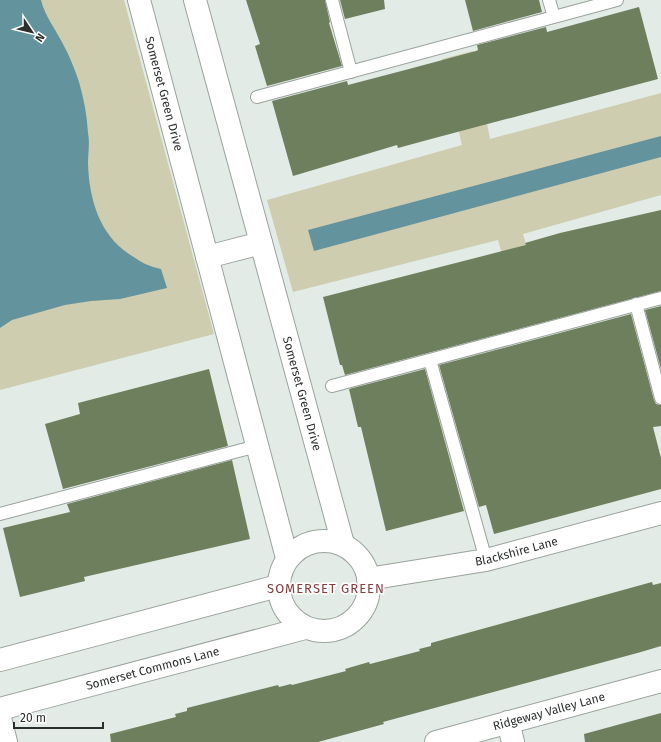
<svg xmlns="http://www.w3.org/2000/svg" width="661" height="742" font-family="'Fira Sans',sans-serif">
	<style>
		.green { fill: #cfcdaf }
		.water { fill: #63949d }
		.building { fill: #6e7f5d }
		.lines { fill: none; stroke-linecap: round; stroke-linejoin: round }
		.service-casing { stroke: #9ba39d; stroke-width: 14 }
		.minor-casing { stroke: #9ba39d; stroke-width: 24 }
		.service { stroke: #fff; stroke-width: 12 }
		.minor { stroke: #fff; stroke-width: 22 }
		.labels { text-anchor: middle; stroke-width: 3.5; stroke-linejoin: round; paint-order: stroke }
		.street-label { font-size: 12px; fill: #2b2f2d; stroke: #fff }
		.neighbourhood-label { font-size: 13px; letter-spacing: 1px; fill: #843c3c; stroke: #fff }
	</style>
	<rect width="100%" height="100%" fill="#e2ebe5"/>
	<!-- green -->
	<path class="green" d="M0,0H124L214,334L0,390Z
		M473,51L490,139L661,93V195L523,234L546,316L521,322L498,240L293,292L267,200L462,145L442,59Z"/>
	<!-- water -->
	<path class="water" d="M0,0H41C45,17 57,31 64,46C70,57 75,70 79,82C84,99 87,116 88,133C90,143 88,153 88,163C89,198 99,234 129,254C141,262 147,266 161,269L167,288L120,299L91,301L65,305L12,320L0,328Z
		M661,136V157L314,251L308,230Z"/>
	<!-- building -->
	<path class="building" d="M246,0H325L330,22L329,23L342,66L267,86L255,46L260,44Z
		M340,0H384L385,9L345,19Z
		M465,0H539L542,12L473,31Z
		M639,7L658,79L431,139L398,148L397,145L293,176L272,101L347,81L348,85L409,69L476,51L478,50L477,45L546,27L547,32Z
		M661,210V291L345,375L342,365H340L323,297L526,245L525,243L560,233Z
		M661,306V369L645,310Z
		M631,314L654,400L656,404L661,405V426L653,427L661,458V489L494,534L486,505L479,507L439,365Z
		M209,369L228,446L63,489L45,424L80,414L78,403Z
		M425,369L464,511L386,531L361,427H358L349,389Z
		M232,460L250,539L84,577L85,581L20,597L3,528L70,512L67,504Z
		M652,582L653,585L661,583V646L641,652L383,722L384,724L318,742H111L110,734L176,717L175,714L187,711V708L278,685L279,687L291,684L292,685L346,671L345,669L369,662L370,664L420,651L419,649L431,646V643Z
		M661,713V742H585L584,734Z"/>
	<g class="lines">
		<!-- service casing -->
		<g class="service-casing">
			<path id="service" d="M332,0L351,72
				M549,0L554,17
				M257,97L617,0
				M636,304L661,398
				M430,360L486,560
				M332,386L661,298
				M0,514L257,446"/>
		</g>
		<!-- minor casing -->
		<g class="minor-casing">
			<g id="minor">
				<path id="s1" d="M139,0L287,558"/>
				<path id="s2" d="M195,0L343,544"/>
				<path d="M207,257L261,243"/>
				<circle cx="324" cy="586" r="45"/>
				<path id="s3" d="M368,579L486,560L661,513"/>
				<path d="M0,660L278,586"/>
				<path id="s4" d="M0,709L305,628"/>
				<path d="M0,718L6,742"/>
				<path d="M508,722L513,742"/>
				<path id="s5" d="M436,742L661,681"/>
			</g>
		</g>
		<!-- service -->
		<use href="#service" class="service"/>
		<!-- minor -->
		<use href="#minor" class="minor"/>
	</g>
	<g class="labels">
		<!-- street labels -->
		<g class="street-label">
			<text dy="4" stroke="none"><textPath href="#s1" startOffset="97">Somerset Green Drive</textPath></text>
			<text dy="4" stroke="none"><textPath href="#s2" startOffset="408">Somerset Green Drive</textPath></text>
			<text dy="4" stroke="none"><textPath href="#s3" startOffset="151">Blackshire Lane</textPath></text>
			<text dy="4" stroke="none"><textPath href="#s4" startOffset="158">Somerset Commons Lane</textPath></text>
			<text dy="4" stroke="none"><textPath href="#s5" startOffset="117">Ridgeway Valley Lane</textPath></text>
		</g>
		<!-- neighbourhood labels -->
		<g class="neighbourhood-label">
			<text x="326" y="593">SOMERSET GREEN</text>
		</g>
	</g>
	<!-- north arrow -->
	<g transform="translate(32 32) rotate(125)" stroke="#ffffff" stroke-width="3" paint-order="stroke">
	<path d="M0-3L7 15L0 10L-7 15Z" fill="#2b2f2d"/>
	<text y="-6" font-size="11" font-weight="bold" text-anchor="middle" fill="#2b2f2d">N</text>
	</g>
	<!-- scale -->
	<path d="M14 722v6h89v-6" fill="none" stroke="#2b2f2d" stroke-width="2"/>
	<text x="20" y="722" font-size="12" fill="#2b2f2d" stroke="#ffffff" stroke-width="3" paint-order="stroke">20 m</text>
</svg>
